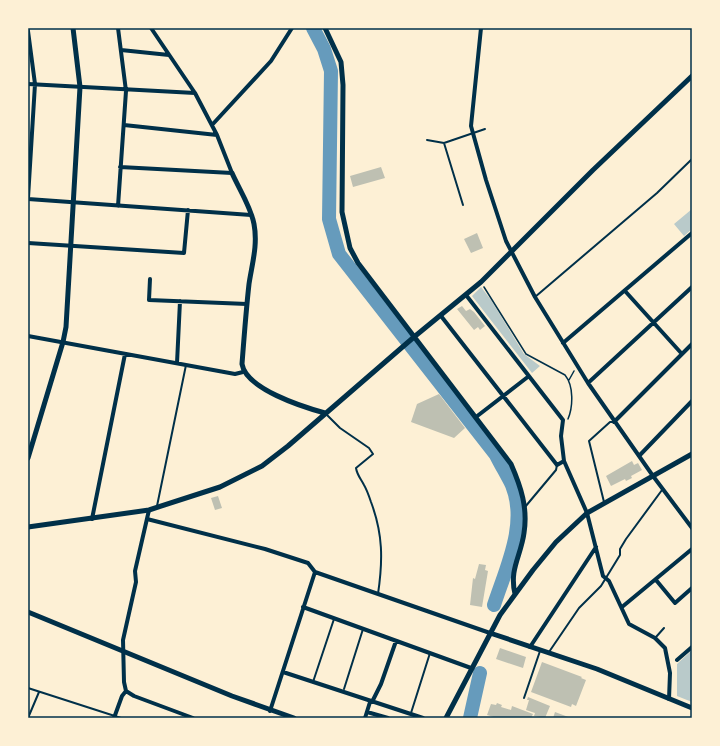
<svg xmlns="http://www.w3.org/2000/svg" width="720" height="746" font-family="'PT Serif',serif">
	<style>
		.green { fill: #b9caca }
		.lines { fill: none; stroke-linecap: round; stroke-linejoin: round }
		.river { stroke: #669bbc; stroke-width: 14 }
		.building { fill: #bec0b2 }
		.path { stroke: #003049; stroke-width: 1.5 }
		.service { stroke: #003049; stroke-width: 2 }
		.minor { stroke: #003049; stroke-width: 4 }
		.tertiary { stroke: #003049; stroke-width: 5 }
		.neatline { fill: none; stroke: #003049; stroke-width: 1.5 }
	</style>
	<rect width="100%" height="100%" fill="#fdf0d5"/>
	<!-- green -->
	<path class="green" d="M692,209V229L684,236L674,224Z
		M481,287L491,300L524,354L540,366L532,373L472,296Z
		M692,650V702L677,696V664Z"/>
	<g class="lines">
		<!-- river -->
		<path class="river" d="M313,28L324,49L331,71L329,219L339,254L496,455C501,465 507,475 512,485C528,524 506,568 494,605
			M470,718L480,673"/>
	</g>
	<!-- building -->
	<path class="building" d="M381,167L385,178L353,187L350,176Z
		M477,233L483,248L471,253L464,239Z
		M462,306L466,311L470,309L474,312L485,326L480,330L478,327L474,330L457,309Z
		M439,394L465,428L454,438L411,422L417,404Z
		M632,461L634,465L638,463L642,470L631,476L632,478L626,481L625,479L611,486L606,476Z
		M218,496L222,508L215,510L211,498Z
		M479,564L486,565L485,570L488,571L482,607L470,605L473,578L475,579Z
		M500,648L526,657L523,668L496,659Z
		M542,662L582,677L581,678L586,680L576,706L572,704L571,707L531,692Z
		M528,697L550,706L545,718L534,716L535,713L526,710L529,700H527Z
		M497,703L502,705L501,707L511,710L512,706L533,714L531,718H497L487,715L491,704L496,705Z
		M555,712L571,718H553Z"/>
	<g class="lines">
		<!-- path -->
		<path class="path" d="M484,287L526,354L565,375C574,386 573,407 568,419
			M569,380L574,371"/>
		<!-- service -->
		<path class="service" d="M427,140L444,143
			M463,205L444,143L485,129
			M535,297L657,193L692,159
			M326,414L340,428L369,448L373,454L356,468C357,475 361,479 364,485C367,490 369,496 371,502C383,534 383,560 378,594
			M604,502L589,441L610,422H613
			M157,506L186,365
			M525,507L556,470L557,465
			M656,637L664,628
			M549,652L579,608L601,586L620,555V549L626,539L662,490
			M313,682L334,619
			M28,688L121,718
			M344,689L363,629
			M524,698L540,651
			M411,713L430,653
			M28,718L39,692"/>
		<!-- minor -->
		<path class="minor" d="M481,28L471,126L486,180L506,241L535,297L588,383L653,476L692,528
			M28,31L35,84L28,198
			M121,50L169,55
			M28,84L195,93
			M124,125L217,135
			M212,125L271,61L292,28
			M120,167L232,173L217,135L195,93L151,28
			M28,199L251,215
			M118,206L126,91L118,28
			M28,243L184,253L188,210
			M150,279L149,300L247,304
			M625,291L682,354
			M466,295L563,420L561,436L564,461L587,513L603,576L609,581L629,624L655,638L665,648L670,673L669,699
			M441,316L557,465L564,461
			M28,336L235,374L243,372
			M563,343L692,233
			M177,363L180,301
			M588,383L692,287
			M476,417L529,376
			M614,422L692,344
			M639,456L692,401
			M92,519L125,354
			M147,519L265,549L308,563L315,572L490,633
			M656,580L675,603L692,588
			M303,607L471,668
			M622,607L692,549
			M530,647L596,547
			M677,660L692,647
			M283,672L423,718
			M126,691L134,696L193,718
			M372,702L381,684L396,641
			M270,711L315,572
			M367,712L388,718
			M114,718L122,696L126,691L124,682L123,640L136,582L135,571L149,510
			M365,718L370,702"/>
		<!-- tertiary -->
		<path class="tertiary" d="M325,28L341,62L343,85L342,212L350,248L358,263L511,464C521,487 528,508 524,533C521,556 509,569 515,594
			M232,173C239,189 251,207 254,224C258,245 252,264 249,284C246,311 244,338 242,364C246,389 303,407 325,413
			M28,458L63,342L66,327L80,87L73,28
			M28,527L149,510L220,487L262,466L288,446L414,337L481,282L593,170L692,76
			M28,612L232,696L294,718
			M490,633L597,669L692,708
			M446,718L500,615L533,570L556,542L587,513L692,454"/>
	</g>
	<!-- border -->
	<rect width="720" height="746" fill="none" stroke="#fdf0d5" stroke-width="58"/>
	<rect x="29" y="29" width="662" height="688" class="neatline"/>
</svg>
